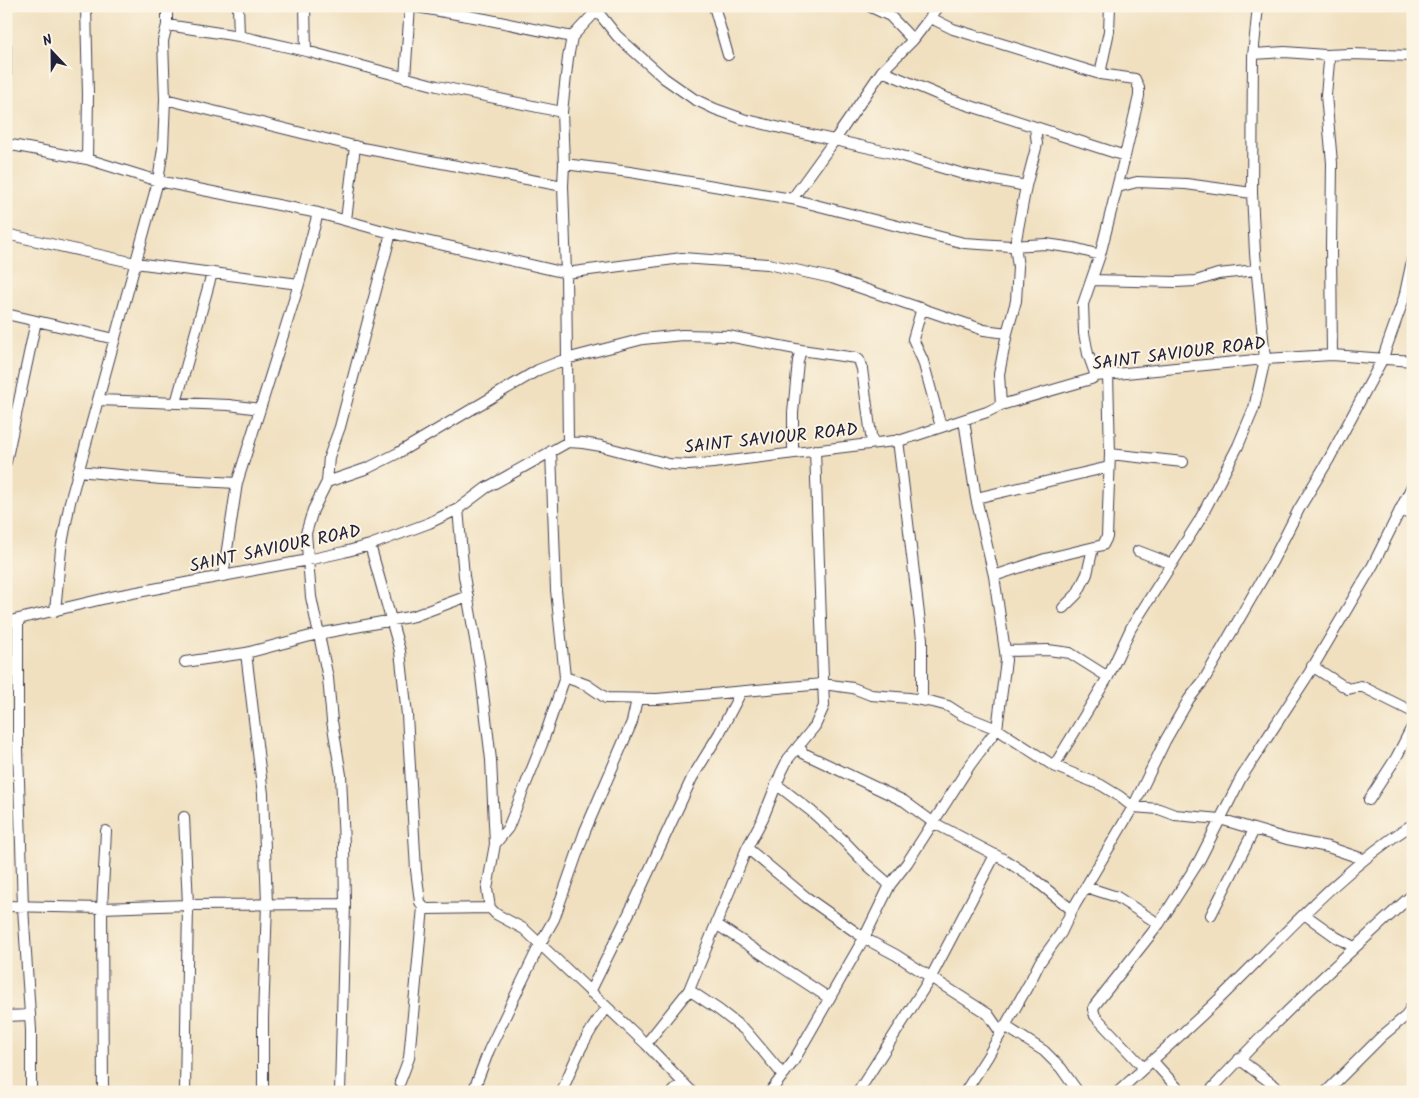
<svg xmlns="http://www.w3.org/2000/svg" width="1419" height="1098" font-family="Kalam,sans-serif">
	<style>
		.lines { fill: none; stroke-linecap: round; stroke-linejoin: round }
		.minor-casing { stroke: #413e4f; stroke-width: 12 }
		.minor { stroke: #fff; stroke-width: 10 }
		.labels { text-anchor: middle; stroke-width: 4; stroke-linejoin: round; paint-order: stroke }
		.street-label { font-size: 18px; fill: #22223b; stroke: #fcf5e5 }
	</style>
	<rect width="100%" height="100%" fill="#fcf5e5"/>
	<filter id="ink" filterUnits="userSpaceOnUse"><feTurbulence type="fractalNoise" baseFrequency=".02" numOctaves="2"/><feDisplacementMap in="SourceGraphic" scale="10" xChannelSelector="R" yChannelSelector="G"/><feConvolveMatrix kernelMatrix="1 2 1 2 8 2 1 2 1" color-interpolation-filters="sRGB"/></filter>
	<filter id="wash" filterUnits="userSpaceOnUse"><feTurbulence type="fractalNoise" baseFrequency=".0096" numOctaves="4" result="noise"/><feDisplacementMap in="SourceGraphic" scale="20" xChannelSelector="R" yChannelSelector="G"/><feGaussianBlur stdDeviation="1.12" result="paint"/><feColorMatrix in="noise" values="0 0 0 0 0 0 0 0 0 0 0 0 0 0 0 0 0 1.4 0 .05"/><feComposite in="paint" operator="in"/></filter>
	<g filter="url(#wash)">
		<rect width="100%" height="100%" fill="#f0e0c0"/>
	</g>
	<g filter="url(#ink)">
		<g class="lines">
			<!-- minor casing -->
			<g class="minor-casing">
				<path id="minor" d="M86,6L88,95L87,159
					M238,6L239,36
					M305,6L306,51
					M411,6L485,19L572,37
					M714,6L728,55
					M869,6L890,16L913,40
					M597,11L617,36L664,78L694,99L715,109L743,119L785,129L892,153L963,174L1026,186
					M931,18L953,29L1100,74L1135,79L1139,88V96L1125,156
					M167,25L239,36L306,51L437,86L562,112
					M6,46V111
					M1253,54L1285,52L1325,55L1329,62L1326,95L1332,163L1331,246L1332,355
					M1325,55L1351,54L1413,56
					M882,71L946,98L1125,156L1100,255L1083,304L1084,333L1088,354L1096,376
					M1100,74L1109,31L1110,6
					M405,78L410,6
					M165,99L362,148L563,186
					M6,144L87,159L158,181L318,213L391,233L566,273L682,258L768,264L832,278L984,330L1007,333L999,374L1001,405
					M564,164L630,172L792,199L964,243L1011,246L1046,244L1074,248L1100,255
					M1118,187L1137,182L1186,184L1252,193
					M792,199L834,141L882,71L913,40L939,6
					M346,220L355,146
					M6,234L135,263L299,284
					M1092,280L1176,282L1196,281L1218,274L1256,270
					M922,308L913,339L923,361L941,427
					M6,314L115,339
					M1007,333L1016,301L1018,267L1015,245L1026,186L1037,144L1035,127
					M99,400L229,405L260,409
					M176,403L212,273
					M898,440L922,639V700
					M568,442L566,273L563,186L564,164L562,112L568,58L572,37L600,7
					M793,452V413L798,361L801,350
					M1110,454L1183,462
					M6,462L36,321
					M78,471L161,479L237,483
					M327,482L329,457L340,427L391,233
					M976,498L1109,467
					M458,509L464,576L480,668L491,760L495,844L487,889L490,908L496,914L524,929L646,1044L692,1092
					M1400,509L1413,516
					M370,545L400,651L407,715L416,870L420,902L423,907L409,1058L400,1082
					M1138,551L1172,564
					M223,576L237,483L299,284L318,213
					M994,576L1045,559L1103,545L1107,537L1110,454L1108,374
					M1063,608L1077,594L1087,574L1093,548
					M55,611L61,549L70,502L158,181L163,148L165,99L163,41L167,25V6
					M18,620V750L23,907L31,1030V1092
					M6,622L111,597L308,560L344,552L370,545L429,523L458,509L486,488L568,442L583,443L601,446L669,464L689,465L713,463L902,440L987,412L1001,405L1091,379L1096,376L1265,359L1332,355L1413,361
					M1005,651L1048,650L1070,653L1108,677
					M246,653L263,794L267,904L263,1018V1092
					M185,662L246,653L318,634L414,616L468,596
					M1312,666L1348,689L1361,686L1413,712
					M565,677L587,685L606,698L657,699L823,684L853,688L871,695L909,698L933,702L948,706L962,715L997,729L1054,766L1101,785L1119,796L1133,807L1159,809L1175,815L1220,819L1287,839L1328,847L1363,859
					M799,745L803,753L904,801L934,823L1005,860L1034,879L1072,910
					M1054,766L1108,677L1131,628L1199,521L1238,446L1254,408L1265,359L1255,253L1252,193L1253,56L1258,6
					M776,784L811,811L842,839L865,863L890,885
					M1369,800L1396,758L1413,725
					M184,817L188,905L185,1092
					M495,844L508,828L542,744L565,677L556,590L551,451
					M747,848L806,897L864,938L896,955L988,1014L1001,1033
					M1086,887L1117,897L1159,924
					M345,904L344,845L341,775L332,721L328,678L311,597L306,533L313,510L327,482L368,468L398,453L538,370L566,359L643,339L682,335L728,336L801,350L856,358L859,360L862,369L872,443
					M6,906L102,908L188,905L345,904L340,1092
					M423,907L427,909L490,908
					M1304,914L1336,937L1354,947
					M1211,915L1254,830
					M716,924L829,998
					M689,990L719,1010L746,1031L783,1075
					M590,992L635,901L692,778L719,734L741,692
					M6,1016L30,1015
					M1005,1026L1044,1051L1061,1068L1078,1092
					M646,1044L689,990L747,848L763,818L781,773L788,759L815,726L824,706L815,450
					M1239,1059L1283,1092
					M1152,1060L1181,1092
					M1143,1067L1095,1016L1093,1009L1095,1005L1159,924L1199,861L1241,778L1308,675L1373,565L1413,484
					M103,1092L102,908L106,831
					M473,1092L489,1050L540,944L554,919L585,831L632,722L637,699
					M562,1092C574,1061 586,1033 607,1008
					M673,1092L682,1083
					M770,1092L793,1062L864,938L890,885L907,863L970,765L997,729L1006,660L1005,651L994,576L976,498L964,420
					M858,1092L931,977L995,855
					M965,1092L988,1056L1030,982L1040,962L1061,933L1072,910L1133,807L1165,741L1189,699L1204,680L1272,562L1299,509L1329,459L1382,360L1404,298L1413,256
					M1118,1092C1151,1061 1186,1031 1219,999C1281,939 1339,871 1413,824
					M1209,1092C1273,1022 1343,958 1413,894
					M1326,1092L1381,1037L1406,1016L1413,1004"/>
			</g>
			<!-- minor -->
			<use href="#minor" class="minor"/>
		</g>
	</g>
	<g class="labels">
		<!-- street labels -->
		<g class="street-label">
			<text transform="translate(1179 353) rotate(-7)" y="6">SAINT SAVIOUR ROAD</text>
			<text transform="translate(771 438) rotate(-6)" y="6">SAINT SAVIOUR ROAD</text>
			<text transform="translate(275 548) rotate(-12)" y="6">SAINT SAVIOUR ROAD</text>
		</g>
	</g>
	<!-- margin -->
	<rect width="1419" height="1098" fill="none" stroke="#fcf5e5" stroke-width="25"/>
	<!-- north arrow -->
	<g transform="translate(52 52) rotate(338)" stroke="#fcf5e5" stroke-width="4" paint-order="stroke">
	<path d="M0-4L9 19L0 12L-9 19Z" fill="#22223b"/>
	<text y="-8" font-size="14" font-weight="bold" text-anchor="middle" fill="#22223b">N</text>
	</g>
</svg>
